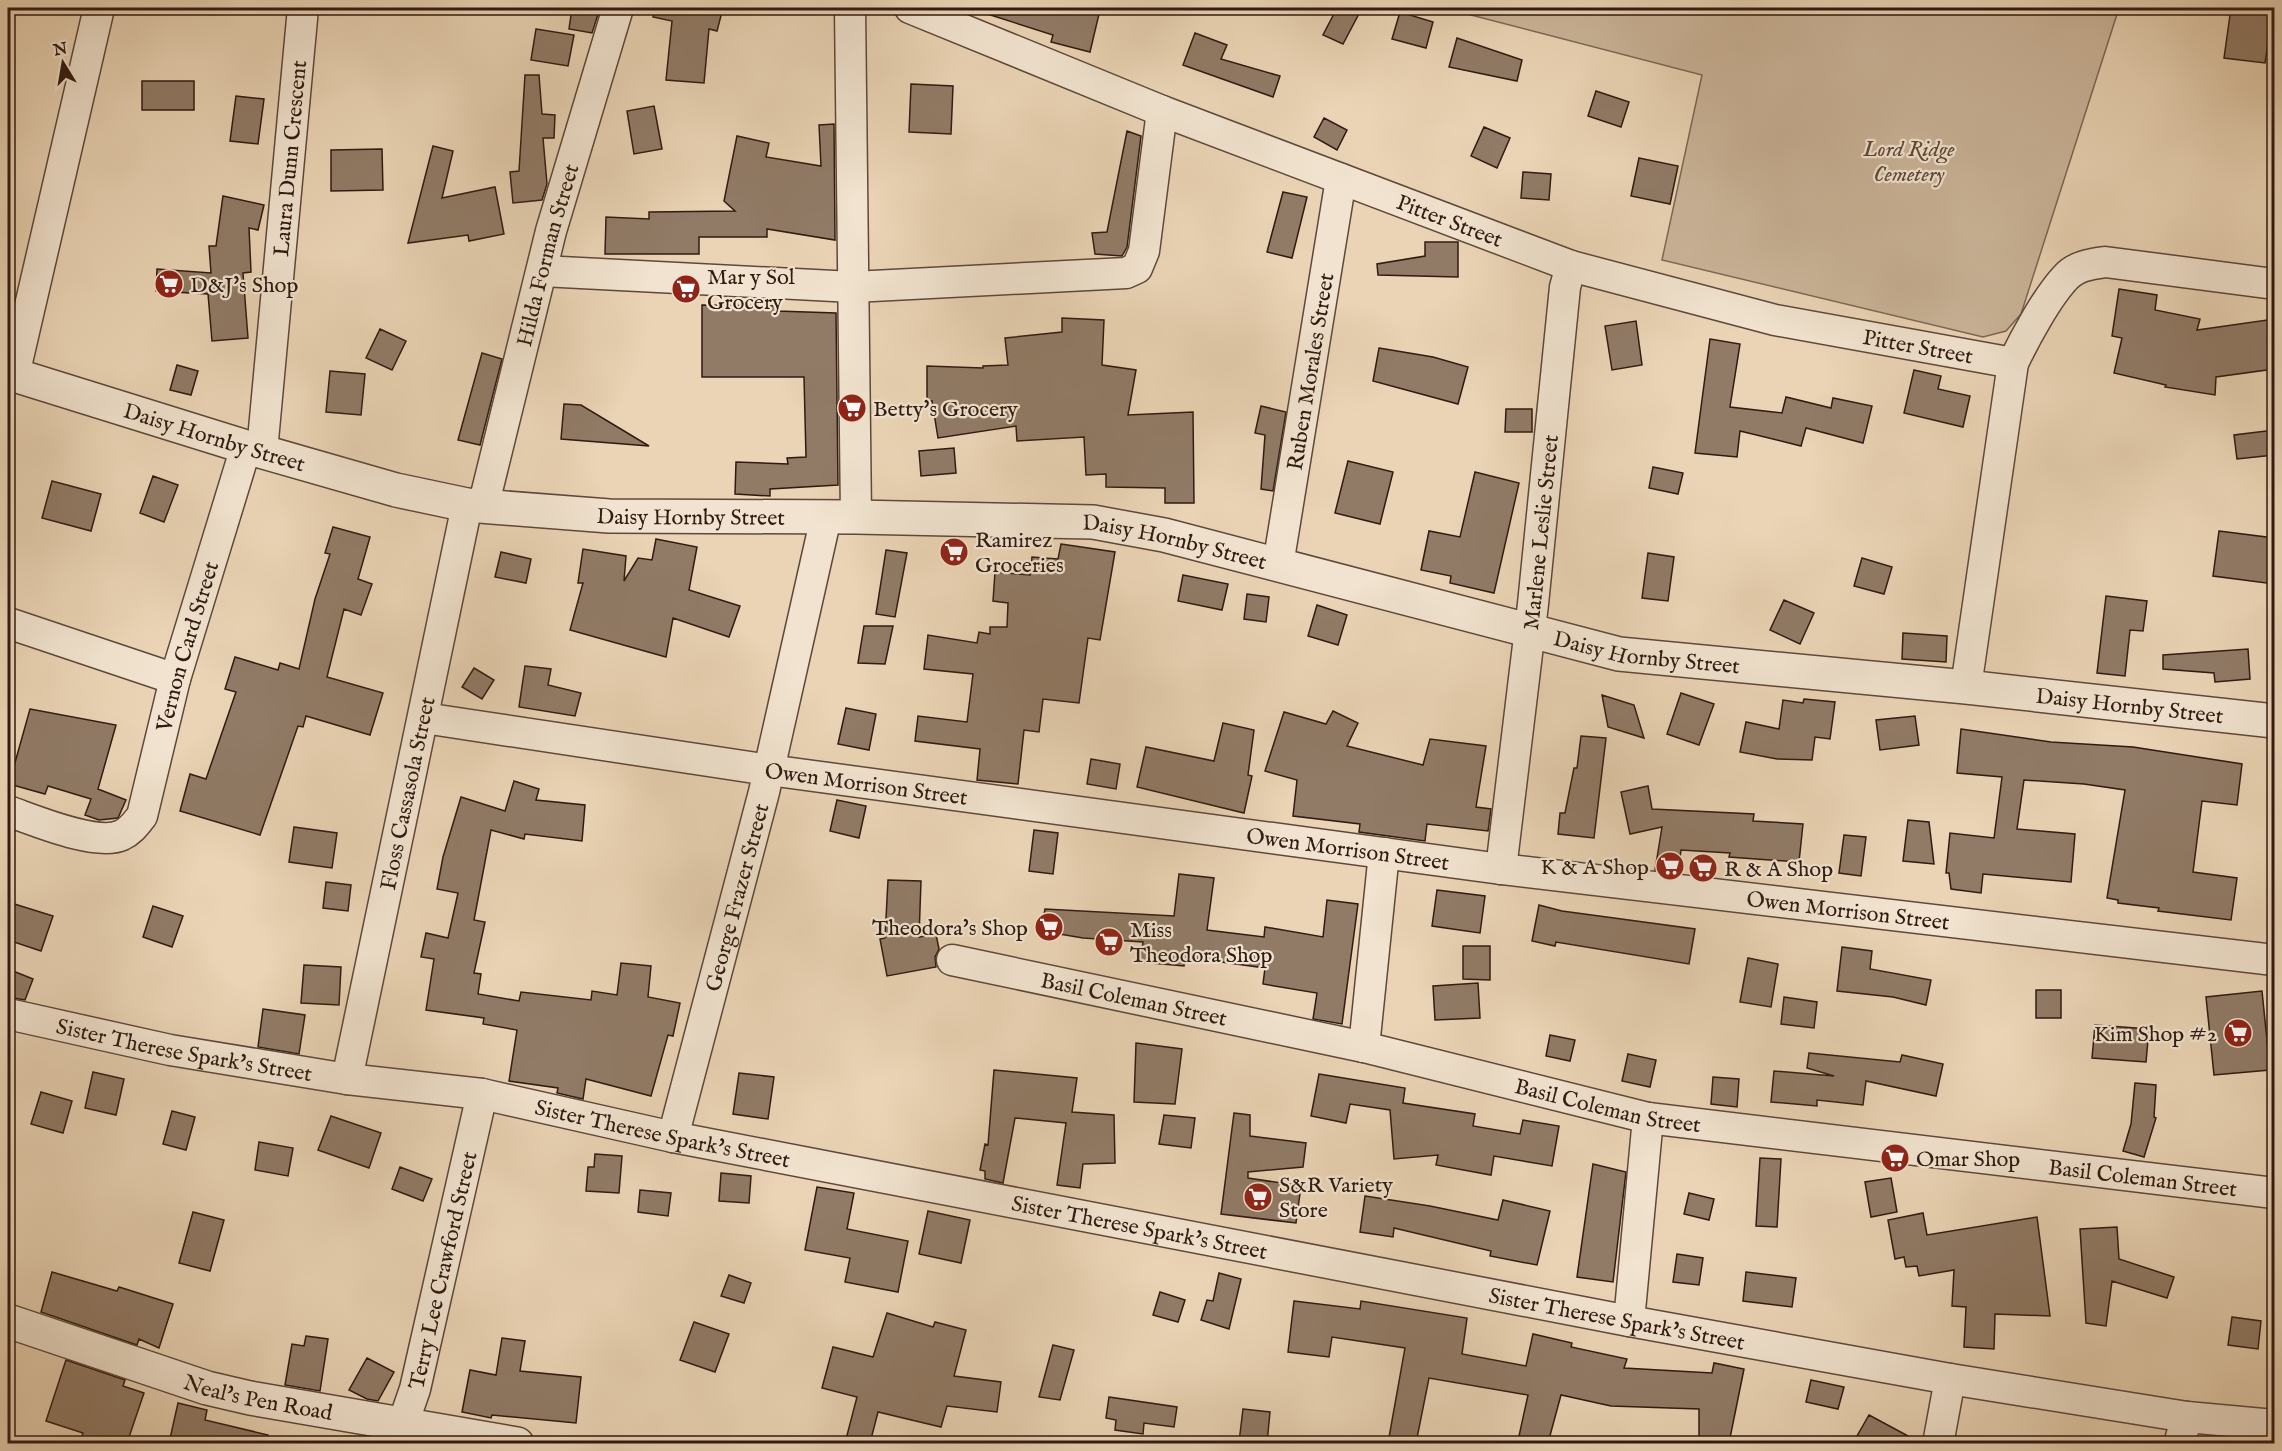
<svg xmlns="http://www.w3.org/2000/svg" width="2282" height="1451" font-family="'IM FELL English',serif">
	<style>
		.green { fill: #cab499; stroke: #7d6756; stroke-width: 1.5 }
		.building { fill: #917b67; stroke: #301a12; stroke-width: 1.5 }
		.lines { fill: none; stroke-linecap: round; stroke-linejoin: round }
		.minor-casing { stroke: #5e483b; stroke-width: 33 }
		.tertiary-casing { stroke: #5e483b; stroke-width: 36 }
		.minor { stroke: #f1e3cf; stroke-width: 30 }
		.tertiary { stroke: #f1e3cf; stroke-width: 33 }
		.labels { text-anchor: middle; stroke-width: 4.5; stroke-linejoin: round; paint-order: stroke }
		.park-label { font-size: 22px; font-style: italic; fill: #5e483a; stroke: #f1e3cf }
		.street-label { font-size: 22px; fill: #301a12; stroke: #f1e3cf }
		.poi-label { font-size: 22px; fill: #301a12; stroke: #f1e3cf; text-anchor: start }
	</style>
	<rect width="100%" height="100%" fill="#ead4b5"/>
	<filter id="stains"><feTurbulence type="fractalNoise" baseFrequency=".00333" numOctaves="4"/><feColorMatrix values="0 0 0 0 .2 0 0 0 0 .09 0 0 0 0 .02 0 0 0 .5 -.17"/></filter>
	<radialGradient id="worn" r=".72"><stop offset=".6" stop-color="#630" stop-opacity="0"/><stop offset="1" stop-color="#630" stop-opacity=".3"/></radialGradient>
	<!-- green -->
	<path class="green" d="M1444,8H2119L2021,314L2006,331L1983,337L1662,260L1702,75Z"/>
	<!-- building -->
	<path class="building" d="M572,8H600L592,33L569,29Z
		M654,8H723L717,31L709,29L704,83L666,80L672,21L653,17Z
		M982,8H1075L1099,14L1090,52L1051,42L1053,35L981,12Z
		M1337,8H1362L1343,44L1323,35Z
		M2231,8H2273L2265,63L2224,58Z
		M1400,12L1433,22L1426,48L1392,39Z
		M536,29L574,35L568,66L531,60Z
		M1195,33L1227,45L1221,59L1280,76L1273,97L1183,65Z
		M1457,38L1522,60L1517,81L1449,67Z
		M525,75H539L542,114L555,115L554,138H543L547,184L542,200L513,203L510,172L519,171Z
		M142,81H194V110H142Z
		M911,84L953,86L951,134L909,132Z
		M1596,91L1629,102L1621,127L1588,116Z
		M236,96L264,99L258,144L230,141Z
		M654,106L662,149L634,154L627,111Z
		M1324,118L1347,130L1337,150L1314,137Z
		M834,124L835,240L767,229V237H699V254H605L606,217L649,219V212L735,211L724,201L737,136L769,143L766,157L821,166L819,125Z
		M1484,127L1510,138L1497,168L1471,156Z
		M1127,131L1141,136L1127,247L1122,256L1095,254L1092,233L1107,232Z
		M433,146L453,151L442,198L495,187L504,234L469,241L468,235L408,243Z
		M382,149L383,190L331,191V150Z
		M1639,158L1678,166L1670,204L1631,196Z
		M1523,172L1551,174L1549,200L1521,198Z
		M1283,192L1307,197L1292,258L1267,252Z
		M223,196L264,205L258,230L249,228L251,272L243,273L248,338L212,341L208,294L156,291L157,269L211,273L209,246H216Z
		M1425,242H1458V277L1378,275L1377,264L1425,256Z
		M2119,289L2157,295L2155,310L2200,319L2197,330L2274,319V369L2216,377L2215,395L2165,387L2166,385L2114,373L2122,338L2112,336Z
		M702,305L777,306V311L836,313L838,485L770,489V496L735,494L736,462L788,464L787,458L806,457L804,377H702Z
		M1062,318L1104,320L1102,365L1136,370L1128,415L1193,412L1194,503H1165V488L1106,487V474L1086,475L1084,437L1017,441L1016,426L938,438L932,401L927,400V366L983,368V366L1008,365L1005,338L1062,332Z
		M1636,321L1642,365L1612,370L1605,326Z
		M380,329L406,341L392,370L366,358Z
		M1710,339L1740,344L1730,407L1782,413L1786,397L1831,408L1833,398L1872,406L1863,443L1806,428L1801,446L1740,431L1737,457L1695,453Z
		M1379,348L1433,357L1468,367L1458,404L1373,381Z
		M482,353L502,359L480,445L458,440Z
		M177,365L198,371L191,395L170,390Z
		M1914,370L1941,376L1938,389L1970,396L1963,427L1904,413Z
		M330,371L365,374L361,415L326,412Z
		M564,404L581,405L649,446L561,439Z
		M1261,406L1286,412L1273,491L1261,489L1265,435L1255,433Z
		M1506,409H1532V432H1505Z
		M2274,430V455L2237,459L2234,435Z
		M954,448L956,473L921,476L919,451Z
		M1348,461L1393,472L1380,524L1335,513Z
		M1653,467L1683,473L1678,494L1649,488Z
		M1475,472L1519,483L1494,593L1450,583L1451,576L1421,570L1429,531L1460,537Z
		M153,476L178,485L164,522L140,513Z
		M52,481L101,494L91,531L42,518Z
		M333,527L370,537L358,579L372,584L361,615L344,609L327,677L383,693L370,735L306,716L303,727L298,726L260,835L180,811L190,774L206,779L236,692L225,689L235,657L278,670L280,663L299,669L315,599L330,554L325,553Z
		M2219,531L2274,538V584L2213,576Z
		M656,539L697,547L689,590L740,606L729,637L673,618L666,657L570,630L583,583H578L583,549L626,556L624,581L638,558L652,560Z
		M1061,544L1115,552L1100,640L1088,638L1079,703L1043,699L1039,732L1024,730L1018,784L977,780L980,749L915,741L918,716L967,722L973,674L924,669L928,635L977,643L979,632L990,634V627H1007L1008,603L993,601L995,572L1030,575L1032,557L1058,559Z
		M886,550L907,553L895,617L876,614Z
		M501,552L531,559L526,583L495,577Z
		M1648,553L1674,557L1668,601L1642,598Z
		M1862,558L1892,567L1884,594L1854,586Z
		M1183,575L1228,584L1222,610L1178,601Z
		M1247,594L1269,597L1266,622L1244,619Z
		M2106,596L2147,601L2143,631L2130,630L2125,676L2097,673Z
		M1784,600L1814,613L1800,644L1770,630Z
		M1317,605L1347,615L1338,645L1308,636Z
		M864,626H893L885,664L858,663Z
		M1903,633L1947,636L1946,662L1902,659Z
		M2248,649L2250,679L2215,682L2214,673L2163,669V655Z
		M525,666L551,669L548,685L581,693L575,716L519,707Z
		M474,668L494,680L482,699L462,687Z
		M1681,693L1714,704L1699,745L1667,734Z
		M1602,695L1634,705L1644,738L1608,727Z
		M1804,699L1835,702L1830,739L1815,737L1812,760L1777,759L1740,752L1746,722L1779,729L1783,700L1803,703Z
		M846,708L876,714L869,750L838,744Z
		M30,709L116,725L98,789L126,800L118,818L99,820L85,815L91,799L48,786L45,794L9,784Z
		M1333,711L1358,723L1347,746L1423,765L1430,739L1486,746L1476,807L1491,809L1488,831L1427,824L1425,841L1359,832L1360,824L1293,816L1297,780L1265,771L1284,712L1326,724Z
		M1915,716L1919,745L1880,750L1876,720Z
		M1223,723L1254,730L1248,775L1252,776L1244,813L1137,787L1146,747L1214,761Z
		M1961,729L2051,742L2133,747L2242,764L2237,805L2202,801L2193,872L2237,878L2231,920L2158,911L2159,908L2118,903V900L2107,898L2125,790L2084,784L2024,780L2017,829L2075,834L2071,882L1983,874L1981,893L1951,889L1949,873H1946L1950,833L1994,838L2002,777L1957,773Z
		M1581,736L1606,738L1594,838L1558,834L1560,813H1565L1574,768H1577Z
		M1091,759L1120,764L1116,789L1087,784Z
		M514,781L539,789L536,800L585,805L582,841L525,834L524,839L491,830L474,920L485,922L474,973L481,974L478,994L519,1001L521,992L591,1000L592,991L617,995L621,963L651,966L648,997L680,1003L673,1036L668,1035L651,1096L586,1079L583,1099L557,1093L558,1088L509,1081L517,1030L483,1024L484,1018L426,1010L434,959L421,957L426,933L448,938L458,893L437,889L443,857L461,797L505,811Z
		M1648,786L1652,809L1754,814L1753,821L1803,824L1799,862L1729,857L1730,853L1681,850L1678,873L1655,870L1662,827L1630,834L1621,792Z
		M837,800L866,806L859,838L830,831Z
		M1908,820L1929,822L1934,864L1903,861Z
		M294,827L337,833L332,868L289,862Z
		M1034,830L1058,833L1053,874L1029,871Z
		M1844,835L1866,837L1861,876L1839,873Z
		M1179,874L1214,878L1207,930L1264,937L1265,927L1323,937L1327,900L1358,904L1342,1024L1313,1019L1317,993L1263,984L1265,968L1185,957L1184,966L1140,962L1143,942L1083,938L1041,931L1045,909L1174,916Z
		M888,880L921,881L919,937L936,934L939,949L935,957L936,967L887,976L880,939L885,938Z
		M326,882L351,885L348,911L323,908Z
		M1437,890L1485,896L1480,933L1432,926Z
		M8,902L53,916L41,951L8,940Z
		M1539,905L1562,911L1695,929L1689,964L1556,942L1555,946L1532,941Z
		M153,906L183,916L172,947L143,937Z
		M1463,946H1490V980L1463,979Z
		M1842,947L1872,951L1870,969L1931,980L1926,1005L1893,997L1837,991Z
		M1748,958L1778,964L1771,1007L1740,1002Z
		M304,965L341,967L339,1005L301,1003Z
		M13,971L33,979L25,1000L8,997V986Z
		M1478,983L1480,1018L1435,1020L1433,986Z
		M2036,990H2061V1018H2036Z
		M2262,991L2270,1070L2214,1075L2206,997Z
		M1784,997L1817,1002L1814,1028L1781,1024Z
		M263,1009L305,1015L299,1054L258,1047Z
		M2095,1025L2149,1029L2146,1062L2092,1058Z
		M1550,1035L1575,1040L1570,1061L1546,1056Z
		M1136,1043L1182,1049L1175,1104L1134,1102Z
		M1809,1053L1900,1062L1902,1055L1943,1064L1936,1096L1866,1081L1863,1105L1817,1100V1106L1771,1102L1774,1071L1834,1076L1807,1068Z
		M1628,1054L1656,1060L1650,1087L1622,1081Z
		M994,1070L1077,1078L1072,1112L1114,1115L1115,1163L1083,1164L1080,1188L1057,1185L1066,1123L1015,1118L1003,1183L985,1179V1171L980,1170L985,1144L988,1145Z
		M93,1072L124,1079L116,1115L85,1108Z
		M739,1073L774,1077L768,1119L733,1114Z
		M1319,1074L1405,1088L1403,1103L1475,1114L1473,1126L1520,1134L1523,1120L1559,1126L1552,1166L1494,1156L1491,1175L1436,1165L1438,1155L1394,1159L1390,1110L1350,1104L1346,1123L1311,1116Z
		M1713,1077L1739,1079L1737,1107L1711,1104Z
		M2135,1083L2156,1085L2154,1117L2156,1118L2144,1157L2123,1151L2131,1124Z
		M41,1092L72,1101L63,1133L31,1124Z
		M172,1111L195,1117L186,1150L163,1144Z
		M1234,1113L1250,1115V1136L1306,1143L1303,1167L1248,1172V1178L1301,1186L1296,1223L1221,1214Z
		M1164,1115L1195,1118L1191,1148L1159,1144Z
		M331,1116L381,1133L369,1168L318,1150Z
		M259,1142L293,1148L288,1176L255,1170Z
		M595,1154L622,1156L619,1193L586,1191L588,1167H594Z
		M1760,1158L1781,1159L1777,1227L1756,1226Z
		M1593,1164L1626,1172L1613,1282L1577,1277Z
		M400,1167L432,1179L423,1201L392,1189Z
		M721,1173L751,1176L749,1203L719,1201Z
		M1891,1178L1897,1212L1871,1217L1865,1182Z
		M817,1187L854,1193L847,1229L908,1241L898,1292L845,1282L850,1258L805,1250Z
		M640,1190L671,1193L668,1216L638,1212Z
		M1689,1193L1714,1199L1709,1220L1684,1214Z
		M1365,1196L1430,1206L1498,1220L1503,1200L1550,1211L1537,1265L1490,1256L1491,1251L1394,1228L1393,1237L1360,1232Z
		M928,1211L970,1220L961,1263L919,1254Z
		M193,1212L224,1220L210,1271L179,1263Z
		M1923,1213L1927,1235L2037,1217L2050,1316L1995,1314L1994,1349L1964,1347L1966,1307L1952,1306L1954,1270L1919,1276L1917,1266L1906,1267L1904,1257L1895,1259L1888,1220Z
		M2117,1227L2119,1259L2174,1277L2167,1298L2112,1281L2106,1326L2086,1323L2080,1229Z
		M1677,1254L1703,1258L1699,1285L1673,1282Z
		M52,1272L117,1291L119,1287L173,1304L159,1348L139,1339L137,1345L41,1312Z
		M1746,1272L1796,1278L1792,1307L1743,1301Z
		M1219,1273L1241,1279L1229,1329L1201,1320L1207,1300L1213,1301Z
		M729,1275L751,1283L744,1303L721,1296Z
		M1160,1292L1185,1300L1178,1322L1153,1315Z
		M1294,1301L1360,1309L1361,1301L1467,1318L1462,1354L1526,1366L1533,1334L1572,1343L1571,1347L1627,1359L1624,1368L1712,1373L1714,1363L1744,1369L1729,1443H1699V1409L1611,1406L1561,1395L1548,1443L1519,1436L1528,1395L1429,1378L1416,1443H1388L1405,1348L1332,1337L1329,1357L1288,1352Z
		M887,1313L933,1327L935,1322L966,1330L954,1376L1001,1382L997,1412L947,1406L941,1427L878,1412L870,1443H845L857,1397L822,1388L833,1347L873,1357Z
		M2232,1317L2261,1321L2258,1349L2228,1345Z
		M694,1322L729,1334L715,1372L680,1360Z
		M306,1336L328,1339L320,1391L285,1385L292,1344L304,1346Z
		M502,1338L525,1341L520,1371L581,1377L576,1423L492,1415L491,1418L462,1412L470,1370L496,1375Z
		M1053,1345L1074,1350L1060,1400L1039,1397Z
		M367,1358L394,1372L378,1401L367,1399L349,1390Z
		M66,1360L125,1380L123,1386L144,1393L127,1443H79L83,1433L46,1421Z
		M1811,1380L1844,1387L1838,1409L1806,1402Z
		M1109,1397L1177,1407L1174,1427L1144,1423L1143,1434L1115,1430L1116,1420L1106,1418Z
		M178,1403L207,1410L205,1420L268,1435L267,1443H169Z
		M1243,1409L1270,1412L1267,1443L1239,1442Z
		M1869,1415L1921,1443H1853Z"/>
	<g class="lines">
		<!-- minor casing -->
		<g class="minor-casing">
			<g id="minor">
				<path d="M850,8L856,517"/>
				<path id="s1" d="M910,8L1162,111L1571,266L1775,320L2013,363"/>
				<path d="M542,271L853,287L1126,273L1137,268L1144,251L1162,111"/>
				<path d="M14,375L99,8"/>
				<path id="s2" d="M262,451L303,8"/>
				<path id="s3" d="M483,507L551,231L618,8"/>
				<path id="s4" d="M1278,565L1341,179"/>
				<path d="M8,623L175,679"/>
				<path d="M1966,687L2013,363C2025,338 2047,297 2066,277C2076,266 2091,264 2105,262L2274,284"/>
				<path id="s5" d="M424,718L769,770L1501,869L2274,960"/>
				<path id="s6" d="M8,811C34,820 97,847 122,835C131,831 136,823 142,816L175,679L246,447"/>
				<path id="s7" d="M1501,869L1533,604L1565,287L1571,266"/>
				<path id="s8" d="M952,960L1364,1047L1648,1118L2274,1193"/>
				<path id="s9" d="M8,1014L170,1050L347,1079L482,1094L673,1137L1629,1321L1950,1379L2187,1417L2274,1425"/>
				<path d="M1364,1047L1384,853"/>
				<path id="s10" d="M347,1079L467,505"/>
				<path id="s11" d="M673,1137L764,792L826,517"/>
				<path d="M1629,1321L1648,1118"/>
				<path id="s12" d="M396,1444L415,1389L482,1094"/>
				<path d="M1938,1444L1950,1379"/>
				<path d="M2179,1444L2187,1417"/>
			</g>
		</g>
		<!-- tertiary casing -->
		<g class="tertiary-casing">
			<g id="tertiary">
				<path id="s13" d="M8,373L246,447L396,490L467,505L609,516L856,517L1093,522L1164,535L1619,654L1966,687L2274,721"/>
				<path id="s14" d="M8,1321L207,1388L250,1398L517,1444"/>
			</g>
		</g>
		<!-- minor -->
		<use href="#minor" class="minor"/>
		<!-- tertiary -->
		<use href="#tertiary" class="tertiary"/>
	</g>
	<!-- icons -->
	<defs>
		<g id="supermarket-disc" transform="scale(1.5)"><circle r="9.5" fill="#8f2418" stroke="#f1e3cf"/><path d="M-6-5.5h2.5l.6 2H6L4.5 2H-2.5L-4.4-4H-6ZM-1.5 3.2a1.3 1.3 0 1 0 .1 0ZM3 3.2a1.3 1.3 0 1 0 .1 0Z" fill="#fff"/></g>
	</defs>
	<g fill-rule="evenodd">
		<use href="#supermarket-disc" x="169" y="284"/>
		<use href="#supermarket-disc" x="686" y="289"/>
		<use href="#supermarket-disc" x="852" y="408"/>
		<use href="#supermarket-disc" x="954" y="552"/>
		<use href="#supermarket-disc" x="1670" y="866"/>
		<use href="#supermarket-disc" x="1703" y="868"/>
		<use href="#supermarket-disc" x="1049" y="927"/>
		<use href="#supermarket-disc" x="1109" y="942"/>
		<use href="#supermarket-disc" x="2238" y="1033"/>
		<use href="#supermarket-disc" x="1895" y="1158"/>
		<use href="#supermarket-disc" x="1258" y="1197"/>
	</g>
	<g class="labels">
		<!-- park labels -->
		<g class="park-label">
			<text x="1909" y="156">Lord Ridge<tspan x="1909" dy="25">Cemetery</tspan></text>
		</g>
		<!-- street labels -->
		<g class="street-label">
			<text dy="8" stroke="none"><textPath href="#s2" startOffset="294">Laura Dunn Crescent</textPath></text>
			<text dy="8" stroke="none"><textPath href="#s1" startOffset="580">Pitter Street</textPath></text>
			<text dy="8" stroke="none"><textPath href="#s3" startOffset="260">Hilda Forman Street</textPath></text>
			<text dy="8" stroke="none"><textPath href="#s1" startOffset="1066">Pitter Street</textPath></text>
			<text dy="8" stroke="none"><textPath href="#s4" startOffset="196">Ruben Morales Street</textPath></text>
			<text dy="8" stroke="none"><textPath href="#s13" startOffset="216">Daisy Hornby Street</textPath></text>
			<text dy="8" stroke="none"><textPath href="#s13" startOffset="702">Daisy Hornby Street</textPath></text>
			<text dy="8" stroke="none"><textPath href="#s7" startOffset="339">Marlene Leslie Street</textPath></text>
			<text dy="8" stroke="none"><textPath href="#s13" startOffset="1188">Daisy Hornby Street</textPath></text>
			<text dy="8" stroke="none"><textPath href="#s6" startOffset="322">Vernon Card Street</textPath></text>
			<text dy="8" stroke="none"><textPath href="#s13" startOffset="1674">Daisy Hornby Street</textPath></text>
			<text dy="8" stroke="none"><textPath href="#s13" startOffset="2160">Daisy Hornby Street</textPath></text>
			<text dy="8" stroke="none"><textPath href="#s5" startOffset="447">Owen Morrison Street</textPath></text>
			<text dy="8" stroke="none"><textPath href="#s10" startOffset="292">Floss Cassasola Street</textPath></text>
			<text dy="8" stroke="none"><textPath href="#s5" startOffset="933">Owen Morrison Street</textPath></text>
			<text dy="8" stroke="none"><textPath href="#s11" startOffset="248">George Frazer Street</textPath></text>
			<text dy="8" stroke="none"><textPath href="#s5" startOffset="1437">Owen Morrison Street</textPath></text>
			<text dy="8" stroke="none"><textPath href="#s8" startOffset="186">Basil Coleman Street</textPath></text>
			<text dy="8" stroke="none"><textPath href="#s9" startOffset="180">Sister Therese Spark's Street</textPath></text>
			<text dy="8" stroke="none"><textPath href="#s8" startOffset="672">Basil Coleman Street</textPath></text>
			<text dy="8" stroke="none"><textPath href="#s9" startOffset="666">Sister Therese Spark's Street</textPath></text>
			<text dy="8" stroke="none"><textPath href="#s8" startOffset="1212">Basil Coleman Street</textPath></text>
			<text dy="8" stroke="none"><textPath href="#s9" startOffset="1152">Sister Therese Spark's Street</textPath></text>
			<text dy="8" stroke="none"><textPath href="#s12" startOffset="180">Terry Lee Crawford Street</textPath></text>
			<text dy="8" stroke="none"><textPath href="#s9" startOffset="1638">Sister Therese Spark's Street</textPath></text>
			<text dy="8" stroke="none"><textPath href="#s14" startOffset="262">Neal's Pen Road</textPath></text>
		</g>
		<!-- poi labels -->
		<g class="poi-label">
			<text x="707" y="284">Mar y Sol<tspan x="707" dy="25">Grocery</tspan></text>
			<text x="190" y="292">D&amp;J's Shop</text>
			<text x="873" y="416">Betty's Grocery</text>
			<text x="975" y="547">Ramirez<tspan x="975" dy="25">Groceries</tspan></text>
			<text x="1649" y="874" text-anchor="end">K &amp; A Shop</text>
			<text x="1724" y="876">R &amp; A Shop</text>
			<text x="1028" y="935" text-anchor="end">Theodora's Shop</text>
			<text x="1130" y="937">Miss<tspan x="1130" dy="25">Theodora Shop</tspan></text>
			<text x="2217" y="1041" text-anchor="end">Kim Shop #2</text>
			<text x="1916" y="1166">Omar Shop</text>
			<text x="1279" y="1192">S&amp;R Variety<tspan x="1279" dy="25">Store</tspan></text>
		</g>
	</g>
	<!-- margin -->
	<rect width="2282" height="1451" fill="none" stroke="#ead4b5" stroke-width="30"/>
	<rect x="9" y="9" width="2264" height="1433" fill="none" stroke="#301a12" stroke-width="3"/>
	<rect x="15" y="15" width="2252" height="1421" fill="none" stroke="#301a12" stroke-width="1.5"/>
	<!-- north arrow -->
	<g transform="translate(63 63) rotate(349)" stroke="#f1e3cf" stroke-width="4.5" paint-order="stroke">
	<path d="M0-4.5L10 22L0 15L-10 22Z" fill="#301a12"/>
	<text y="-9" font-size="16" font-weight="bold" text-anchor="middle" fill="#301a12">N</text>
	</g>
	<rect width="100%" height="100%" filter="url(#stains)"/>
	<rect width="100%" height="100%" fill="url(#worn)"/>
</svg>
